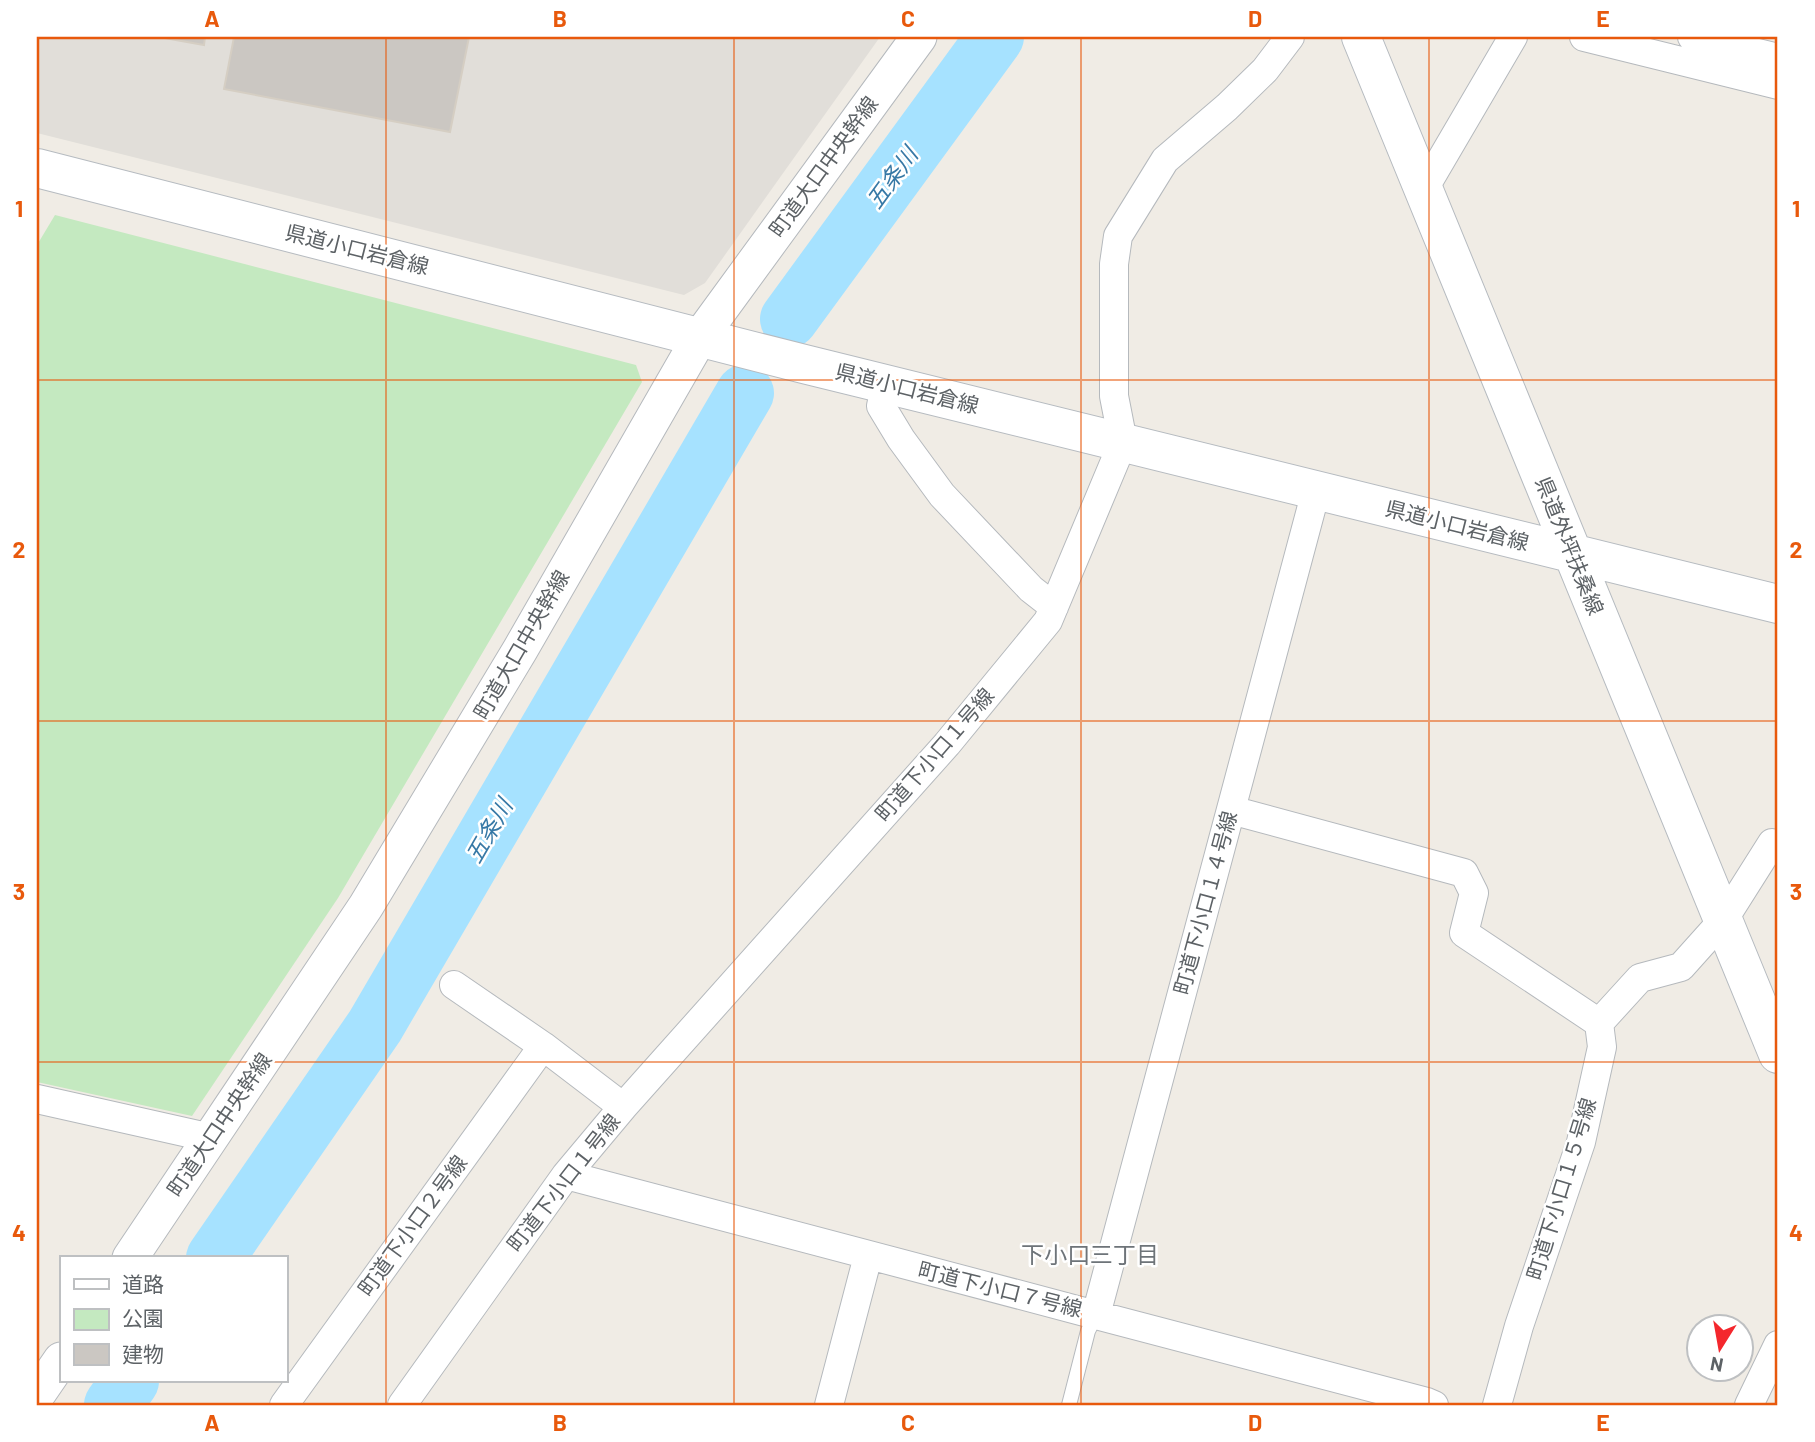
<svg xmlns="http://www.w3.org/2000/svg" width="1815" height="1442" font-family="Barlow,'Noto Sans JP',sans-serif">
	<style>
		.industrial { fill: #e1ded9 }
		.green { fill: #c4e9c0 }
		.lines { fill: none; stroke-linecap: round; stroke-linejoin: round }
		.river { stroke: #a6e2ff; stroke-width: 58 }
		.building { fill: #cbc7c2; stroke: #d5cec3; stroke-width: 2 }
		.service-casing { stroke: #b5b9bd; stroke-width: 16 }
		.minor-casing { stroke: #b5b9bd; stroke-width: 30 }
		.tertiary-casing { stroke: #b5b9bd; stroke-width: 37 }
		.secondary-casing { stroke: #b6bbc0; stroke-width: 40 }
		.service { stroke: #fff; stroke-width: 14 }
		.minor { stroke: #fff; stroke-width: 28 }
		.tertiary { stroke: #fff; stroke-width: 35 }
		.secondary { stroke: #fff; stroke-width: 38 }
		.grid { fill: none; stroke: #e8590c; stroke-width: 2; stroke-opacity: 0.55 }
		.labels { text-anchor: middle; stroke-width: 5; stroke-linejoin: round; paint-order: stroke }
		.street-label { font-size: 21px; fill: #5d6266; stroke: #fff }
		.water-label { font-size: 23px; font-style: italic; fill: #3779a6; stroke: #fff }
		.neighbourhood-label { font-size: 23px; fill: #6e7479; stroke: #fff }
		.neatline { fill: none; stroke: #e8590c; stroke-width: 2.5 }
		.grid-label { font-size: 23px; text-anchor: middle; font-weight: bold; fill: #e8590c }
	</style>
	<rect width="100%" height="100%" fill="#f0ece5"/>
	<!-- industrial -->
	<path class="industrial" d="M37,37H880L705,283L684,295L37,133Z"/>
	<!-- green -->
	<path class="green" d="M55,215L636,365L642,382L338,898L192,1116L37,1082V245Z"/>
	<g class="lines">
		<!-- river -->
		<path class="river" d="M789,319L995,37
			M215,1258L375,1026L745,393
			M113,1405L130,1381"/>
	</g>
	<!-- building -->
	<path class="building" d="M159,37H205L204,45Z
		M234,37H469L450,132L224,89Z"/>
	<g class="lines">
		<!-- service casing -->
		<g class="service-casing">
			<path id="service" d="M1069,1405L1088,1331L1096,1315"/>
		</g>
		<!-- minor casing -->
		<g class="minor-casing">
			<path id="minor" d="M1584,37L1778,85
				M1692,37L1778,58
				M1424,189L1513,37
				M886,383L881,406L901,439L942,495L1031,589L1054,607
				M1231,810L1464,873L1474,893L1464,933L1599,1023
				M454,985L543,1046L623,1107
				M37,1099L211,1138
				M566,1175C853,1252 1140,1326 1427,1402L1434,1405
				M1096,1315L1316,491
				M284,1405L543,1046
				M402,1405L566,1175L623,1107L947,744L1048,621L1123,442L1114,396V264L1118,236L1165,160L1227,107L1265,70L1290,37
				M829,1405L868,1256
				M1497,1405L1519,1326L1581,1142L1602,1047L1599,1023L1640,978L1681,967L1724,919L1772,843L1778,846
				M1749,1405L1778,1345"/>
		</g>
		<!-- tertiary casing -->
		<g class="tertiary-casing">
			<path id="tertiary" d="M130,1258L366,906L520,650L700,337L919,37
				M37,1395L61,1360"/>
		</g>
		<!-- secondary casing -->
		<g class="secondary-casing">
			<path id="secondary" d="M1361,37L1778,1054
				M37,168L804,364L1778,604"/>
		</g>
		<!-- service -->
		<use href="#service" class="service"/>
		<!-- minor -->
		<use href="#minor" class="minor"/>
		<!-- tertiary -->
		<use href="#tertiary" class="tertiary"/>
		<!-- secondary -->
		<use href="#secondary" class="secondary"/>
	</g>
	<!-- grid -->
	<path class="grid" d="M386,37V1405M734,37V1405M1081,37V1405M1429,37V1405M37,380H1778M37,721H1778M37,1062H1778"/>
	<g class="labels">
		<!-- street labels -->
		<g class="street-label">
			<text transform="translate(824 167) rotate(-54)" y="7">町道大口中央幹線</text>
			<text transform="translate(357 250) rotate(14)" y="7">県道小口岩倉線</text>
			<text transform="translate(907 389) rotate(14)" y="7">県道小口岩倉線</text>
			<text transform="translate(1457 526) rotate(14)" y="7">県道小口岩倉線</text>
			<text transform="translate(1569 546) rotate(68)" y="7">県道外坪扶桑線</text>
			<text transform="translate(522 645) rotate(-60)" y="7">町道大口中央幹線</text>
			<text transform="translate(935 755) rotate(-49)" y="7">町道下小口１号線</text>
			<text transform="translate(1206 903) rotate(-75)" y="7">町道下小口１４号線</text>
			<text transform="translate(220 1125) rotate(-56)" y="7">町道大口中央幹線</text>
			<text transform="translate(564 1183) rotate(-52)" y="7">町道下小口１号線</text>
			<text transform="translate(1562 1189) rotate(-73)" y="7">町道下小口１５号線</text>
			<text transform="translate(413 1226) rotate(-54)" y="7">町道下小口２号線</text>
			<text transform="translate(1000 1290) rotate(14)" y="7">町道下小口７号線</text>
		</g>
		<!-- water labels -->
		<g class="water-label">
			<text transform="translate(892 178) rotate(-54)" y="8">五条川</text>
			<text transform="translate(489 831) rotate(-60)" y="8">五条川</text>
		</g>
		<!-- neighbourhood labels -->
		<g class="neighbourhood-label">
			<text x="1090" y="1263">下小口三丁目</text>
		</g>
	</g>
	<!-- border -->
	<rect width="1815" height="1442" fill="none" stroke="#ffffff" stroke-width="77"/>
	<!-- legend -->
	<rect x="60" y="1256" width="228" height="126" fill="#ffffff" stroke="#bec0c2" stroke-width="2"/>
	<rect x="74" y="1279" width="35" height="10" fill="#ffffff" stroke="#bec0c2" stroke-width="2"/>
	<text x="122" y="1292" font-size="21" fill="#5d6266">道路</text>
	<rect x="74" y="1309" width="35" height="21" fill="#c4e9c0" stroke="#bec0c2" stroke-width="2"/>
	<text x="122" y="1326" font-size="21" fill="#5d6266">公園</text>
	<rect x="74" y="1344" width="35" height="21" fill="#cbc7c2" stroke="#bec0c2" stroke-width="2"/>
	<text x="122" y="1362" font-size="21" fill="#5d6266">建物</text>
	<!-- north arrow -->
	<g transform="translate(1720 1348) rotate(191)"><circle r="33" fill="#ffffff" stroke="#bec0c2" stroke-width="2"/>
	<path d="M0-5L12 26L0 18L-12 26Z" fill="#f4272d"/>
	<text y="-10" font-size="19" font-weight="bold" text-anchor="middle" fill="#5d6266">N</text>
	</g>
	<rect x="38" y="38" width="1738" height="1366" class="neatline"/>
	<g class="grid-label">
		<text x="212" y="27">A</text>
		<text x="560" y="27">B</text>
		<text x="908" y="27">C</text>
		<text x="1255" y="27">D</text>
		<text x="1603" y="27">E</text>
		<text x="19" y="217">1</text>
		<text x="1796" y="217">1</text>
		<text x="19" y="558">2</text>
		<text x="1796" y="558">2</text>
		<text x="19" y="900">3</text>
		<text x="1796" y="900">3</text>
		<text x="19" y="1241">4</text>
		<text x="1796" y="1241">4</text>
		<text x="212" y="1431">A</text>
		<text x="560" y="1431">B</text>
		<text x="908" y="1431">C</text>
		<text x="1255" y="1431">D</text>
		<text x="1603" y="1431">E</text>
	</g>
</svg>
